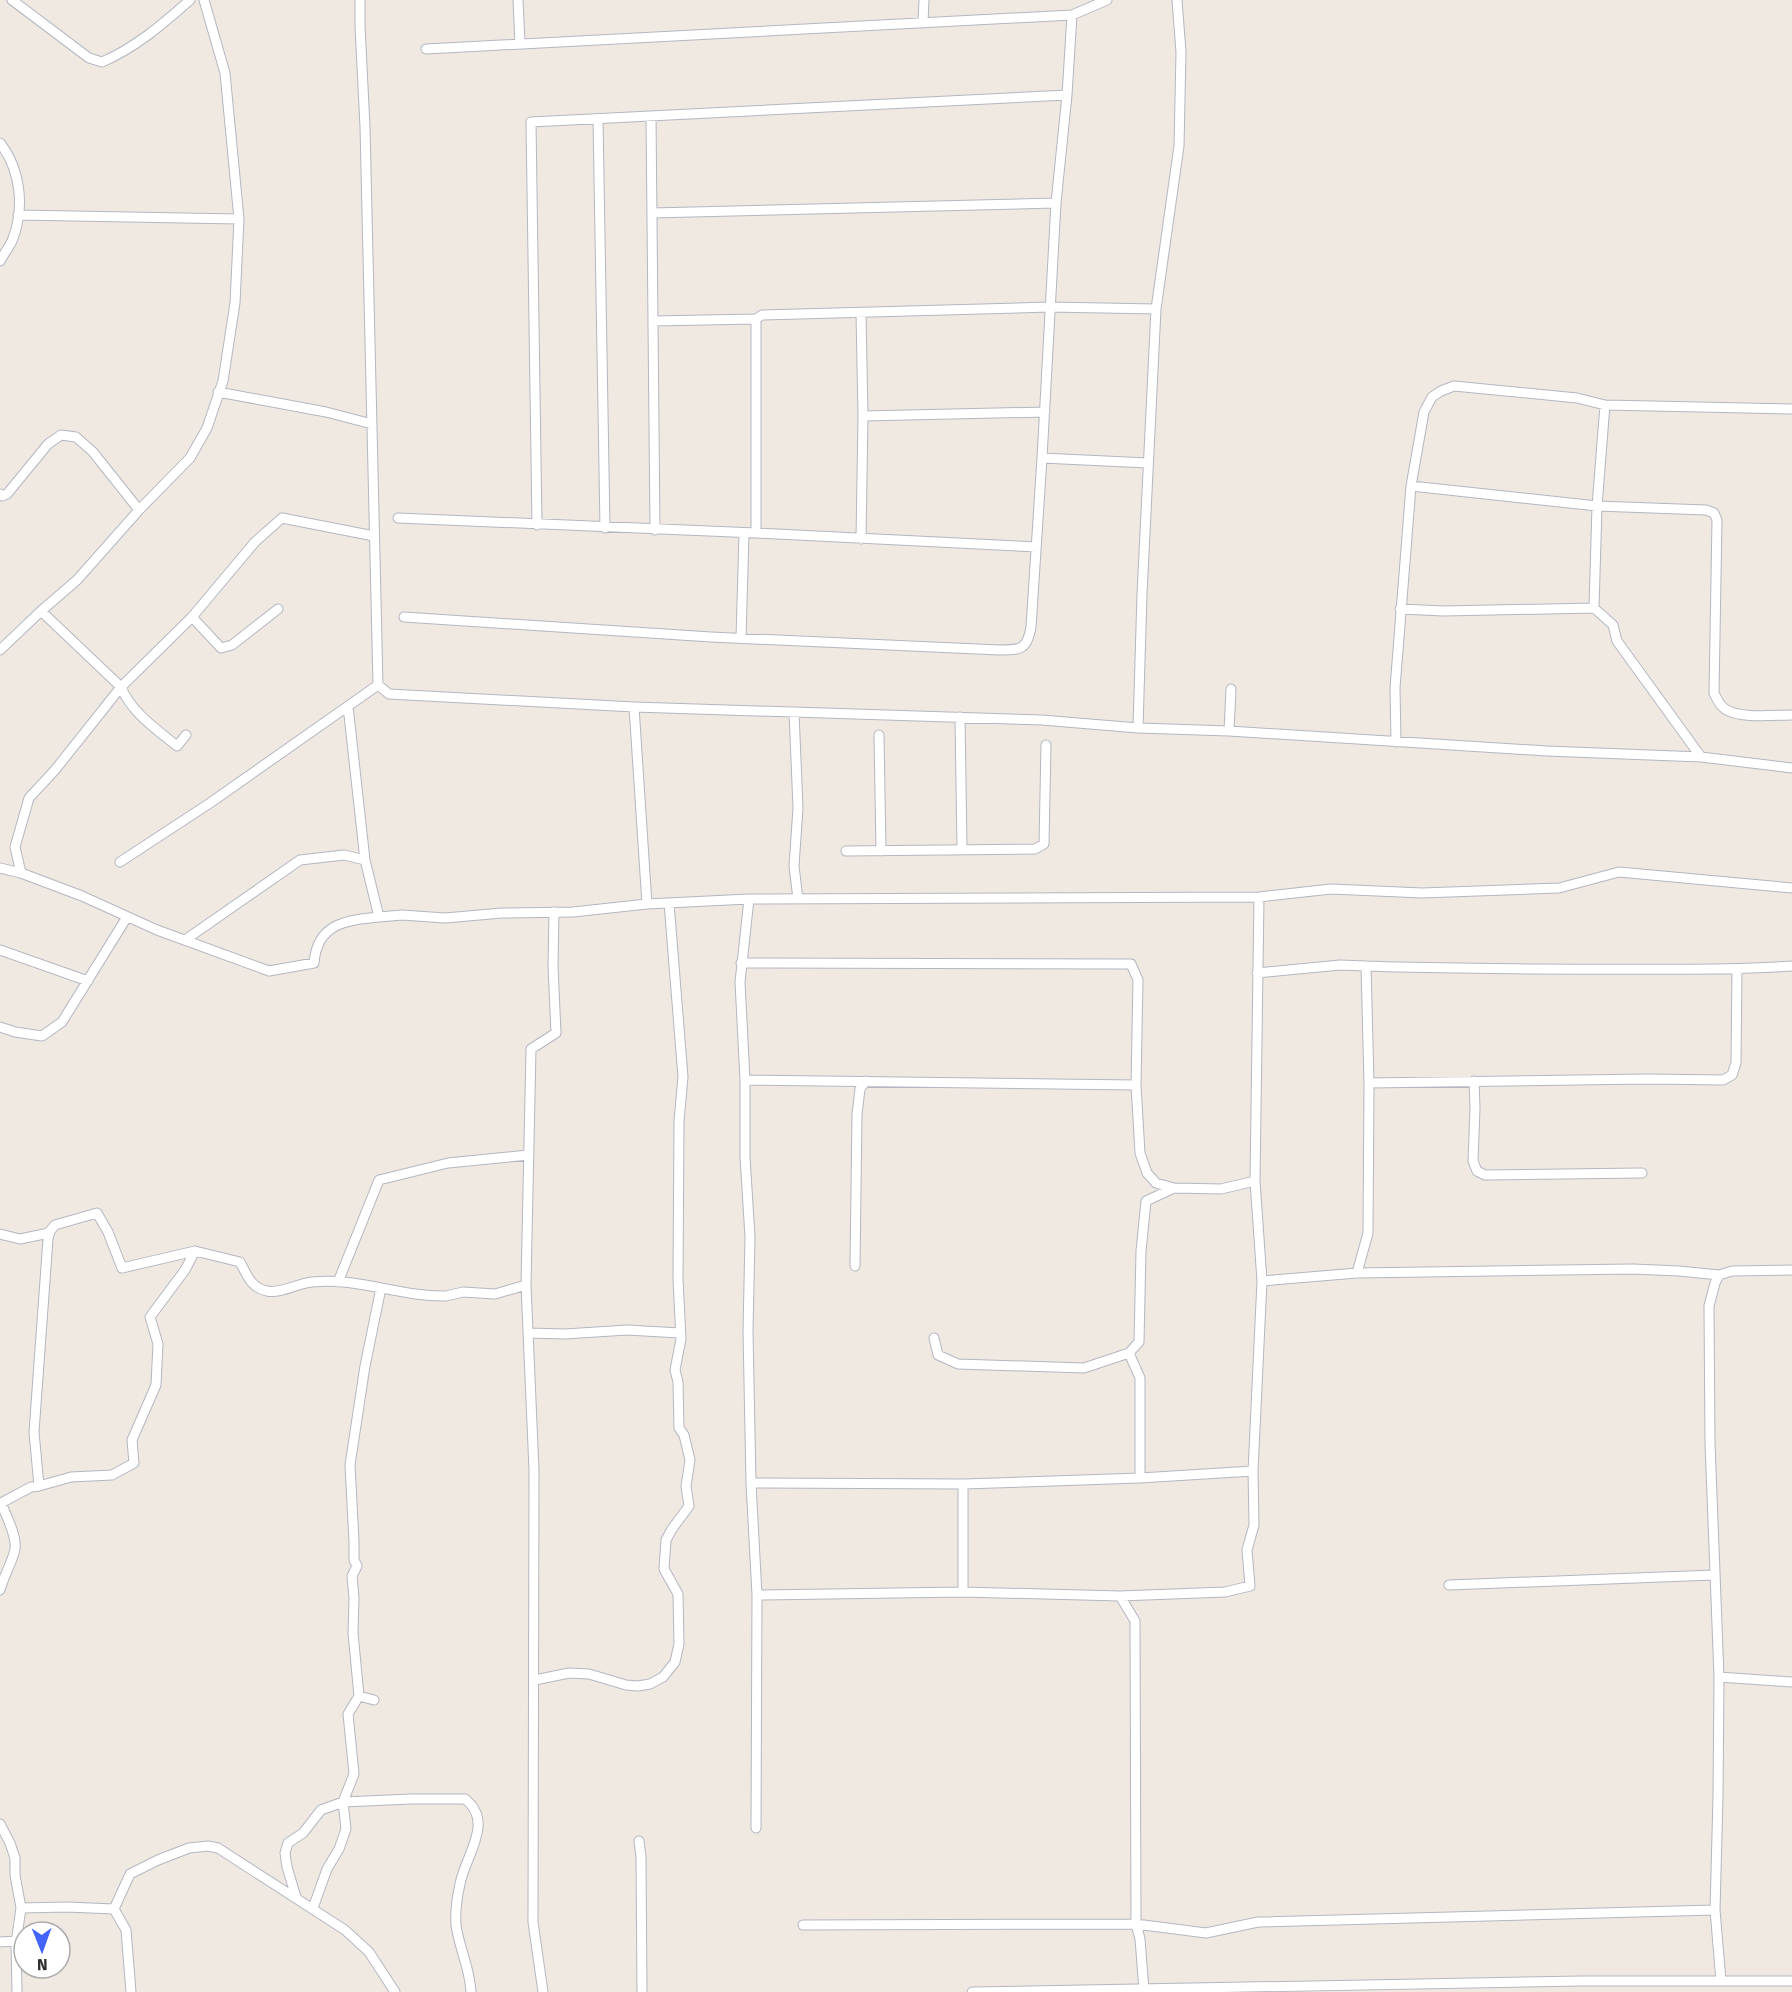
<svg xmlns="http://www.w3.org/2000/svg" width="1792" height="1992" font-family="'Fira Sans',sans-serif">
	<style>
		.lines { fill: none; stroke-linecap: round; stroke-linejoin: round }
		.street-casing { stroke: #b4b7c1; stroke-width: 11 }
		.street { stroke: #fff; stroke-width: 9 }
	</style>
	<rect width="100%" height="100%" fill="#efe9e1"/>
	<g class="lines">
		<!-- street casing -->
		<g class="street-casing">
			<path id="street" d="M12,0L89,58L102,62C135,48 163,24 190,0
				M360,0V26L365,127L378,685L389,694L634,707L1042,720L1138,728L1229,731L1547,751L1701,757L1792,768
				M518,0L520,44
				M923,22L924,0
				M426,49L1072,15L1107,0
				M651,116L655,530
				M598,119L605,528
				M0,143C21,170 25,209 12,241C9,247 4,254 0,261
				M652,213L1056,203
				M18,215L239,219
				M861,313L863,416L861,539
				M653,321L756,319
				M218,392L326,412L372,424
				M863,416L1045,412
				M1042,458L1148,463
				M1411,486L1597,506L1706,510L1714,513L1717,520L1714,693C1717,699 1719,705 1725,709C1739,719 1775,715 1792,715
				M0,494L2,496L7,494L48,444L61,435L76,437L93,452L139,510
				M398,518L756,533
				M537,525L531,122L1067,95
				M1036,547L756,533V319L762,315L1050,307L1156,309
				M1594,608L1597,506L1605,405
				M1400,609L1444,611L1594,608L1613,625L1617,641L1701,757
				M41,611L121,687C131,712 156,729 177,746L186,735
				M192,617L221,648L232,645L278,609
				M404,617L711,637L999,650C1021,650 1027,650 1031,627L1042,458L1056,203L1067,95L1072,15
				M741,638L744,534
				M0,650L41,611L77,580L139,510L190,458L207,428L223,381L235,303L239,219L225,73L204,0
				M348,706L365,860L379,917L402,915L445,918L502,913L573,912L647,904L749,899L1259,897L1331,889L1422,893L1559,888L1619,872L1792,888
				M634,707L647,904
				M794,712L798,808L794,866L798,899
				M960,717L962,849
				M1138,728L1142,594L1156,309L1179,146L1181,52L1177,0
				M1229,731L1231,689
				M879,735L881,851
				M1396,742L1395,688L1411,486L1424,412L1432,397L1441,391L1454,386L1577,398L1605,405L1792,409
				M846,851L1035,849L1044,844L1046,745
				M120,862L210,803L378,685
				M0,868L21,873L82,896L157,930L269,971L314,963C317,923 347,920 379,917
				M21,873L15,847L29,798L55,770L121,687L192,617L255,542L282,518L374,536
				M749,899L740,982L745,1080V1157L750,1237L748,1331L751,1483L757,1595
				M185,940L300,860L344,855L365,860
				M0,950L88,981
				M741,963L1131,964L1138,980L1136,1085L1140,1153L1147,1173L1156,1183L1174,1188L1221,1189L1255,1181
				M1366,966C1421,968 1476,968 1531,969C1618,969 1705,971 1792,966
				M1257,973L1340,965L1366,966L1369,1083L1368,1233L1357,1273
				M0,1027L15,1032L42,1036L62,1022L127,917
				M745,1080L1136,1085
				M1474,1081L1475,1108L1473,1161L1477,1171L1485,1175L1642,1173
				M1369,1083L1647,1079L1723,1080L1732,1075L1736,1063L1737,969
				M0,1234L20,1239L49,1233
				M855,1266L857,1114L860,1089L866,1081
				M1262,1281L1357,1273L1633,1269L1679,1271L1719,1275L1732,1271L1792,1270
				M338,1282L379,1180L448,1163L529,1155
				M528,1333L565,1334L627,1330L680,1333
				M934,1338L938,1355L958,1364L1084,1368L1129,1353L1139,1342L1141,1251L1146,1201L1174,1188
				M1129,1353L1140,1378V1478
				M751,1483L963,1484L1140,1478L1253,1471
				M39,1486L71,1477L112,1475L134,1463L132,1440L156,1385L158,1344L150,1317L185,1270L195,1251
				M1449,1585L1714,1575
				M0,1590C3,1578 14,1558 15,1549C17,1536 6,1515 1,1503L31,1487L39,1486L34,1432L48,1239L50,1231L55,1225L97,1213L108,1232L122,1268L195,1251L240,1262C247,1275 251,1288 267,1291C281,1294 298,1283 312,1282C357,1277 401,1297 446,1296L463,1292L495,1294L526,1285
				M963,1592V1484
				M1120,1596L1135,1621L1136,1924L1140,1939L1144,1990
				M1719,1677L1792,1682
				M535,1680L569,1673L589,1674L626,1685L638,1686L650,1684L663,1677L675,1662L679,1644L678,1594L664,1569L666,1540L672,1529L689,1506L686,1486L690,1460L684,1435L679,1428L678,1382L675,1370L681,1339L678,1279L679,1121L683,1077L669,903
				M359,1696L374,1700
				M0,1824L10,1843L15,1858V1875L21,1908L16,1943L17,1992
				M756,1828L757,1595L963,1592L1120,1596L1225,1592L1250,1586L1247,1550L1254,1525L1253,1471L1262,1281L1255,1181L1259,897
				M639,1841L641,1857L642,1992
				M296,1897L287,1867L285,1853L288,1843L303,1833L321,1810L343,1802L411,1799H465C495,1822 465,1856 460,1884C457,1897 455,1911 456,1925C459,1948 470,1968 471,1992
				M21,1908L67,1907L114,1909L130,1874L158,1860L189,1848L208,1846L218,1848L345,1930L369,1952L395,1992
				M313,1908L327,1869L339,1849L346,1829L343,1802L354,1774L348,1714L359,1696L353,1633L354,1598L352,1576L357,1566L354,1560V1541L350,1465L365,1366L381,1288
				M114,1909L126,1930L131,1992
				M1715,1910L1718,1797L1719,1677L1710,1443L1709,1306L1715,1283L1719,1275
				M803,1925L1136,1924L1206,1933L1258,1922L1715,1910L1721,1981
				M0,1942L16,1941
				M543,1992L533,1922L534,1470L526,1285L531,1049L556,1033L553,966L554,912
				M972,1992L1582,1981H1792"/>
		</g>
		<!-- street -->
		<use href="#street" class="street"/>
	</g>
	<!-- north arrow -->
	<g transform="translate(42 1950) rotate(179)"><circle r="28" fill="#ffffff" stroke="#ababab" stroke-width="1.5"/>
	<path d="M0-4.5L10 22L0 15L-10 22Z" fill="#4264fb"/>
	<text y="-9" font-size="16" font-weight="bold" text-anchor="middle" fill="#2e2e2e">N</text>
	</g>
</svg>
